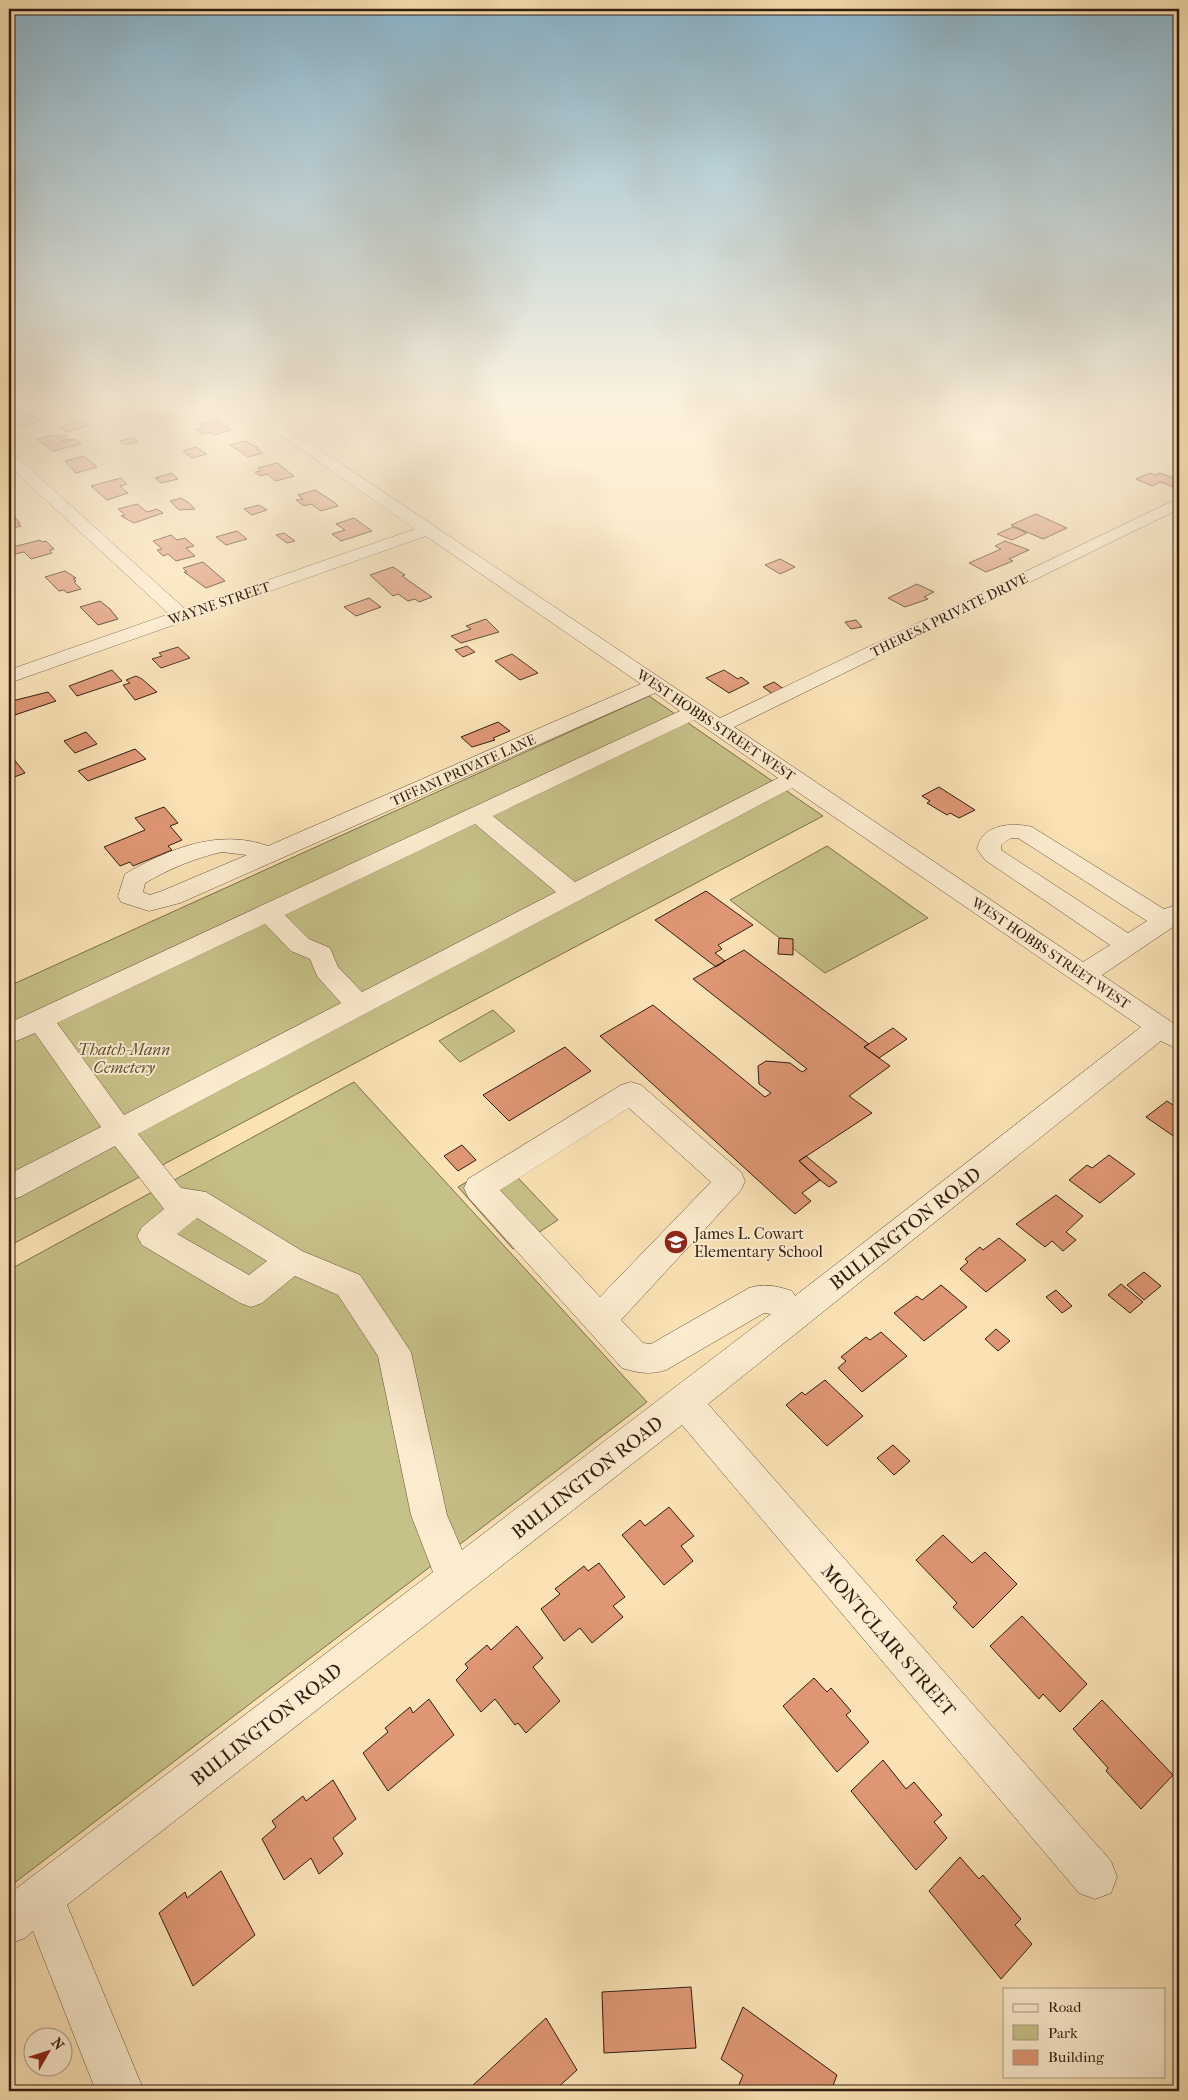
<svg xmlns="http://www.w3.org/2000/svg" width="1188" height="2100" font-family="'IM FELL French Canon',serif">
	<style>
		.green { fill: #c6c188; stroke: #7c6e4c }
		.building { fill: #df9674; stroke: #311c11 }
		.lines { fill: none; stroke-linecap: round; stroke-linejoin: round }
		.minor-casing { stroke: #634e3a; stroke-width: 1 }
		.minor { fill: #fceccf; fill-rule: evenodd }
		.labels { text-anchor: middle; stroke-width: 4; stroke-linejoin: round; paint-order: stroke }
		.far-street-label { font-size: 14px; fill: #311c11; stroke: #fceccf }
		.park-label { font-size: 16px; font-style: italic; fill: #5e4e35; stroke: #fceccf }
		.poi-label { font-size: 16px; fill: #311c11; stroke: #fceccf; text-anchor: start }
		.near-street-label { font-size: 19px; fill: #311c11; stroke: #fceccf }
	</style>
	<rect width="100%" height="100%" fill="#fae2b5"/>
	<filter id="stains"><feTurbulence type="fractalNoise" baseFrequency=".004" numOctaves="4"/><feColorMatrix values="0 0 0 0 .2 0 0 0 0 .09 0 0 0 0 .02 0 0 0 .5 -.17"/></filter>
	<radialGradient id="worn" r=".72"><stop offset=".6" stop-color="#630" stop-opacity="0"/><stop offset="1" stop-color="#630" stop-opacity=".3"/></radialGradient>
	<!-- green -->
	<path class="green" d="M649,696L823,816L9,1246V986Z
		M827,846L928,918L825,973L730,900Z
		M493,1010L515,1031L460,1062L439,1041Z
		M354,1082L647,1402L9,1887V1270Z
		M502,1161L558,1220L513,1249L458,1187Z"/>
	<!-- building -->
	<path class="building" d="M22,410H27L41,421L21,426L9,413Z
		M58,410H69L74,413L54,418L47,412Z
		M180,410H202L204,411L188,415Z
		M165,413L173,415L165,419L155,417Z
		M215,419L231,430L214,435L209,432L201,434L195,429L203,427L199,424Z
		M82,421L89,426L66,432L60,427Z
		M53,435L57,437L65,435L69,439L61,441L63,442L74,439L81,444L53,451L37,439Z
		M133,438L138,442L125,445L120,441Z
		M245,441L258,448H256L263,453L248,457L230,445Z
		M196,447L207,454L192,458L183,451Z
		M84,456L97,467L76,473L65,461Z
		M277,463L294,476L276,481L267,474L260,476L255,472L261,471L258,468Z
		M172,473L178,479L161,483L155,478Z
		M1150,473L1155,475L1160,473L1173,478L1179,476V489L1160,482L1152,486L1136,479Z
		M121,478L127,484L120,486L128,493L107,500L91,486Z
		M315,490L334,502L338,506L321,511L311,504L304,506L296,500L303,499L298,495Z
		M181,498L189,503L195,509L179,510L170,501Z
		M137,504L147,512L157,509L163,513L134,523L121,516L125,515L118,509Z
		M259,505L267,510L252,515L244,509Z
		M9,510L20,523H18L21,526L9,529Z
		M1036,514L1067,528L1043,539L1011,525Z
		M354,518L372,531L341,541L332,534L345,530L336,524Z
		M1013,527L1027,533L1012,540L997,534Z
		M237,531L247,539L226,545L216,537Z
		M284,533L295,541L287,543L276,535Z
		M171,535L177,540L185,538L194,546L186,548L195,556L176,561L168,554L163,556L157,550L162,549L153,541Z
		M40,540L42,542L46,541L54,549L50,550L52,553L31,559L24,552L11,555L9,553V548Z
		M1005,541L1029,550L1009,559L1013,561L986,572L969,563L1001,549L995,546Z
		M780,559L795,567L780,574L765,565Z
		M203,562L225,581L206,588L184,572H187L183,568Z
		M393,567L405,575L402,576L432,597L419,602L415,599L408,601L398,594L393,596L370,575Z
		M65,571L76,578L73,579L76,581L74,582L81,589L67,593L64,590L59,591L45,577Z
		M917,584L934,592L924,597L928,599L905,607L888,598Z
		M369,598L381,607L356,616L344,607Z
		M100,601L110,609L118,619L98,625L80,607Z
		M486,619L499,632L461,643L451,636L471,629L466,626Z
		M856,620L862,627L851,629L845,622Z
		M467,646L475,652L463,657L455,650Z
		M178,647L190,658L161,668L152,659L162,656L159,653Z
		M512,654L538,673L520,680L495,661Z
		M112,670L122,681L77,696L69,686Z
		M724,670L738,679L741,677L749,683L729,693L706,678Z
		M136,676L142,679L157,692L135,700L123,685L130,683L126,680Z
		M774,682L785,690L774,695L763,687Z
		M48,692L56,701L9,717V705L14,704L12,701Z
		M498,722L510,731L493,738L495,740L472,747L461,737Z
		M86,732L97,744L75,753L64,741Z
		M135,749L146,759L88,781L78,771Z
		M12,757L25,773L9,779V758Z
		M939,787L975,810L959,818L950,813L947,815L927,803L930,801L922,796Z
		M164,807L178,823L170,826L182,840L168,846L172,850L133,866L130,862L120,866L104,847L145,830L135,818Z
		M706,891L753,925L718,945L722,949L715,953L725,961L716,967L655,920Z
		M779,938L793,939V955L778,954Z
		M744,950L869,1044L864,1047L890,1066L849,1096L872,1113L799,1161L820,1180L802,1193L811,1201L795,1214L600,1036L653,1005L765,1097L771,1093L759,1084L758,1066L766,1061L790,1063L802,1072L807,1069L693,979Z
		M893,1028L907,1039L879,1058L864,1047Z
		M565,1047L591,1071L509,1121L483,1095Z
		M1167,1101L1179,1109V1140L1146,1117Z
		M462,1145L476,1160L458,1171L444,1156Z
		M1109,1155L1135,1174L1100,1203L1069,1180L1087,1165L1092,1168Z
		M806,1156L837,1182L829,1187L820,1180L799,1161Z
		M1056,1195L1083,1216L1066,1232L1076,1240L1063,1251L1052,1241L1045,1247L1016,1224Z
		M999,1238L1026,1260L986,1292L960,1269L968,1262L965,1259L980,1247L983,1250Z
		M1144,1272L1161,1286L1144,1300L1127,1285Z
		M1121,1284L1143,1302L1130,1313L1108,1295Z
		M941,1285L967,1307L924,1341L894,1313L917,1296L922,1300Z
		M1056,1290L1072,1306L1062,1313L1046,1297Z
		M996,1329L1010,1341L998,1351L985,1339Z
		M881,1332L907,1356L862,1392L838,1368L846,1361L841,1357L866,1337L870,1340Z
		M825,1380L863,1416L827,1446L786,1405L802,1392L805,1395Z
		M893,1445L910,1461L894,1475L877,1458Z
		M669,1507L694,1536L681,1546L693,1561L664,1585L622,1535L640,1520L645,1526Z
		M943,1535L972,1563L985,1552L1017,1584L973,1628L953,1607L957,1603L916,1560Z
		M599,1563L625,1597L613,1606L623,1617L592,1643L580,1628L564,1641L541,1609L560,1594L555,1589L584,1566L588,1571Z
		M1022,1616L1087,1684L1060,1712L1043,1694L1039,1699L990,1646Z
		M517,1626L543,1658L533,1667L560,1701L526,1733L518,1723L515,1725L495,1699L481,1712L456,1680L468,1668L465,1664L487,1645L491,1650Z
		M814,1678L827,1692L831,1688L851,1711L846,1715L869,1742L837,1772L783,1706Z
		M429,1699L454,1735L388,1791L363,1753L388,1732L385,1728L410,1707L413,1713Z
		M1102,1700L1173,1775L1141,1809L1106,1771L1108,1768L1073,1729Z
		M883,1760L906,1789L914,1782L942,1815L934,1822L947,1838L916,1870L851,1791Z
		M333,1780L356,1819L333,1838L343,1854L319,1874L311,1858L284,1880L262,1839L276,1827L272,1821L303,1796L306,1801Z
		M960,1857L979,1879L983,1875L1021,1919L1015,1925L1032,1944L1001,1979L929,1891Z
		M221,1871L255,1935L193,1986L159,1913L185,1892L187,1898Z
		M691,1987L696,2048L604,2053L602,1992Z
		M743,2007L837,2075L831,2091H743L738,2087L743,2075L721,2059Z
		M546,2018L577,2070L554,2091H474L471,2087Z"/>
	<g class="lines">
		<!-- minor casing -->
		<g class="minor-casing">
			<path id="minor" d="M245,410H261L720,718L1179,498V509L734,727L1083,962L1110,945L985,860L977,849C982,824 1012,822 1032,827L1164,909L1179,904V923L1102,975L1179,1027V1050L1161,1041L708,1404L1111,1861L1117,1877L1111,1893L1095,1899L1079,1893L682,1425L67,1905L144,2091H96L33,1931L25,1938L9,1944V1894L433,1572L411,1515L378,1356L338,1295L295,1276L262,1303L251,1307L240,1303L142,1245L137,1236L142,1227L164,1209L115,1146L20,1197L9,1200V1174L101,1127L35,1033L9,1044V1023L680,711L655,693L180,903L149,911L121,902L118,896L125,874C168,849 219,828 268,846L641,684L426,536L9,683V670L169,614L9,466V453L15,455L185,609L415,529ZM694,720L778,778L575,882L493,816ZM792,788L1141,1027L795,1296L792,1291C777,1286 764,1283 749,1288L651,1344L643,1343L621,1320L741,1190L745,1181L741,1172L641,1085L631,1082L621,1085L468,1179L464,1188L468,1197L622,1368C638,1373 650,1375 666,1370L764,1313L771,1314L462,1550L447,1515L411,1352L360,1275L302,1251L206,1192L181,1188L138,1134ZM475,824L556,892L362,992L338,967L330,948L309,939L285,915ZM1011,838H1018L1147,921L1128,933L1001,850V845ZM222,852L247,855L162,891L150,895L143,892L145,883C169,869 195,858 222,852ZM265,924L291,951L310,959L317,976L341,1003L124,1115L57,1023ZM629,1108L711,1182L600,1297L500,1190ZM197,1218L267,1261L249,1275L177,1234Z"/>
		</g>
		<!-- minor -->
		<use href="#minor" class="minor"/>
	</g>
	<!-- sky -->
	<linearGradient id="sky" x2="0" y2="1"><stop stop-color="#8ab8d2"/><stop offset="0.58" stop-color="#fdf2de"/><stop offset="1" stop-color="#fdf2de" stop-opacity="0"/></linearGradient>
	<rect width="1188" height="704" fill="url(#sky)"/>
	<!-- icons -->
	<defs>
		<g id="school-disc" transform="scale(1.25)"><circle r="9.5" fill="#8f2418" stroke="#fceccf"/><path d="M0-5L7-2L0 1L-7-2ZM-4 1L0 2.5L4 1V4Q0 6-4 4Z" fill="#fff"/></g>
	</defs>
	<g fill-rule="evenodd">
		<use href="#school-disc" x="676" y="1242"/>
	</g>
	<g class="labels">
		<!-- far-street labels -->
		<g class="far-street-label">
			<text transform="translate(219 603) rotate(-19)" y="5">WAYNE STREET</text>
			<text transform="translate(949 615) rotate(-26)" y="5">THERESA PRIVATE DRIVE</text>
			<text transform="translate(716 725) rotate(34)" y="5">WEST HOBBS STREET WEST</text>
			<text transform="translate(463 770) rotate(-24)" y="5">TIFFANI PRIVATE LANE</text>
			<text transform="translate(1051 953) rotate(34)" y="5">WEST HOBBS STREET WEST</text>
		</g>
		<!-- park labels -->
		<g class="park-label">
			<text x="124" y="1055">Thatch-Mann<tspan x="124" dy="18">Cemetery</tspan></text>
		</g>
		<!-- poi labels -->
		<g class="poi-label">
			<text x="694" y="1239">James L. Cowart<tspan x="694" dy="18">Elementary School</tspan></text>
		</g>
		<!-- near-street labels -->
		<g class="near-street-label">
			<text transform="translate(905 1228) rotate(-38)" y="7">BULLINGTON ROAD</text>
			<text transform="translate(587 1477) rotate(-38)" y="7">BULLINGTON ROAD</text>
			<text transform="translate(889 1640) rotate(49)" y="7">MONTCLAIR STREET</text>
			<text transform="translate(266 1724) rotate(-38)" y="7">BULLINGTON ROAD</text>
		</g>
	</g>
	<!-- margin -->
	<rect width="1188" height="2100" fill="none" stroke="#fae2b5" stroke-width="30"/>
	<rect x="10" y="10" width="1168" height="2080" fill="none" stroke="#311c11" stroke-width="2.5"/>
	<rect x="15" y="15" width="1158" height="2070" fill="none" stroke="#311c11"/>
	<!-- legend -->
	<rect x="1003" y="1988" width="162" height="90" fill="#fceccf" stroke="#ab9983"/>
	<rect x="1013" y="2004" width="25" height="8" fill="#fceccf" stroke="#ab9983"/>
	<text x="1048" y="2012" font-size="15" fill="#311c11">Road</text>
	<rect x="1013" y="2025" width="25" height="15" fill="#c6c188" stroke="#ab9983"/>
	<text x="1048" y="2038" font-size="15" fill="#311c11">Park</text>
	<rect x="1013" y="2050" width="25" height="15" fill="#df9674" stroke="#ab9983"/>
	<text x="1048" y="2062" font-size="15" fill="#311c11">Building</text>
	<!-- north arrow -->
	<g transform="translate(48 2052) rotate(51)"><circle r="24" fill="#fceccf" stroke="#ab9983"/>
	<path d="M0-4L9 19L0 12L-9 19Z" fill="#8f2418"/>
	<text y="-8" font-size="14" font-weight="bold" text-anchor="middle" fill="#311c11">N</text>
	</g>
	<rect width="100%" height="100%" filter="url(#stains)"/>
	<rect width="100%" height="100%" fill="url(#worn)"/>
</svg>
